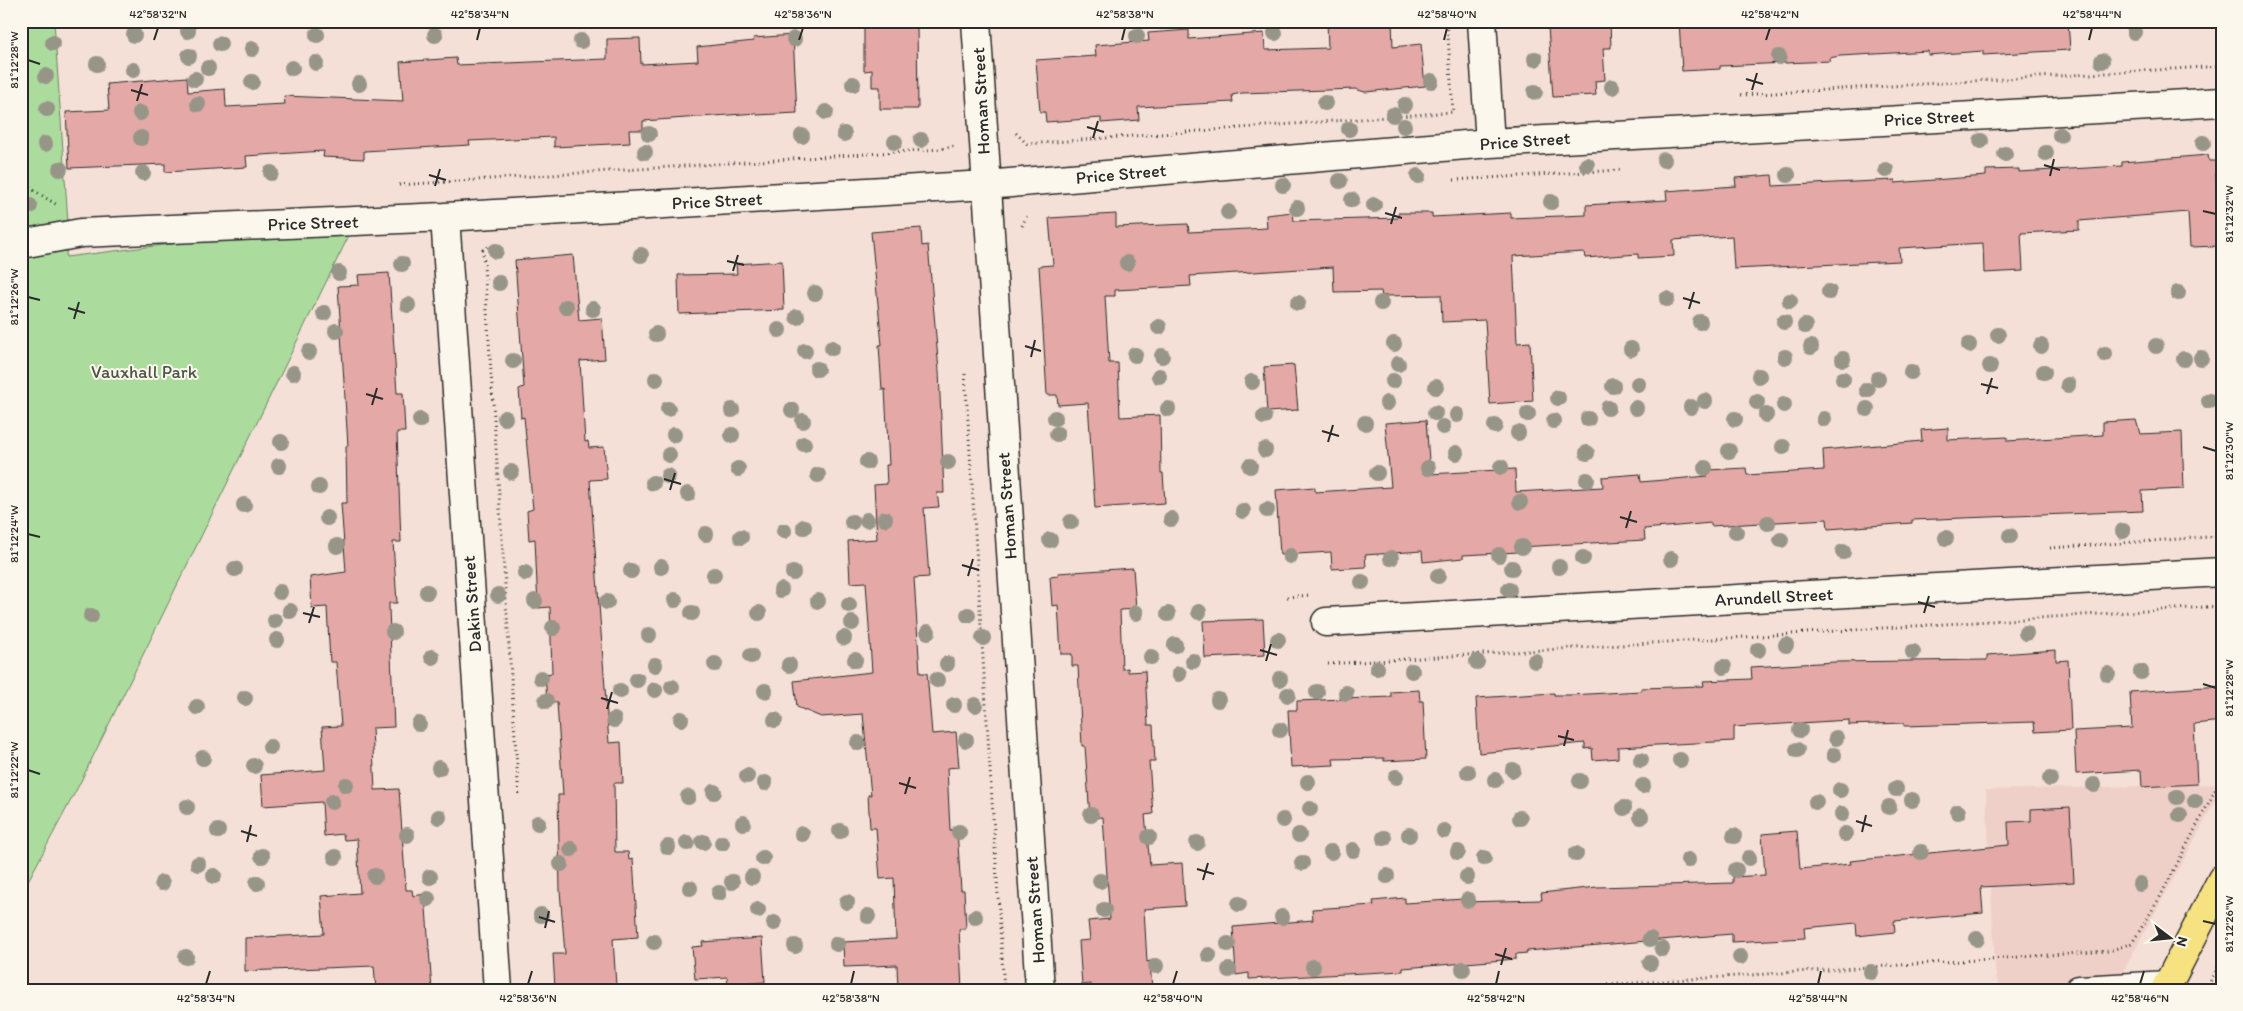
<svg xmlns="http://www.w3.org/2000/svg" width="2243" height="1011" font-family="Itim,sans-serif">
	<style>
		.built { fill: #efd0c8 }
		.green { fill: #abdc9d; stroke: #6b8464 }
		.building { fill: #e4a9a6; stroke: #2b2b2b }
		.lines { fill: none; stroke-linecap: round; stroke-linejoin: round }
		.minor-casing { stroke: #2b2b2b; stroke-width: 31 }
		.major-casing { stroke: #2b2b2b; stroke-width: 31 }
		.path { stroke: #2b2b2b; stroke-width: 3; stroke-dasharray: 1 4; stroke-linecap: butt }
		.minor { stroke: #fbf7ec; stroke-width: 28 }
		.major { stroke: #f7e281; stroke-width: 28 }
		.tree { fill: #979588 }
		.ticks { fill: none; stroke: #2b2b2b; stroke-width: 2 }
		.labels { text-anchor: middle; stroke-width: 4; stroke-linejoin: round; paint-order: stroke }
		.street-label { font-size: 18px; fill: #2b2b2b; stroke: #fbf7ec }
		.park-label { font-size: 18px; fill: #4b5748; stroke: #fbf7ec }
		.neatline { fill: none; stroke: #2b2b2b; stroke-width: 2 }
		.ticks-label { font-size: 12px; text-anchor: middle; fill: #2b2b2b }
	</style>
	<rect width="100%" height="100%" fill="#f4e0d7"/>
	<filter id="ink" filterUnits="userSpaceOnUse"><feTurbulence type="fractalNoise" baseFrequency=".02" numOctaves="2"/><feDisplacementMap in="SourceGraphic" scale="10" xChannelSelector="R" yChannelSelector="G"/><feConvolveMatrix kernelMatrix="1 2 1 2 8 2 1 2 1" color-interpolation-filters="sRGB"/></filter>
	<g filter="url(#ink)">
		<!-- built -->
		<path class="built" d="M2222,784V789L2113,990H1999L1995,969L1986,790Z"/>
		<!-- green -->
		<path class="green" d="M21,21H54L68,222L66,257L356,221L79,785L21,894Z"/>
		<!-- building -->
		<path class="building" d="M1327,21H1392L1393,47L1421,44L1425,86L1365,92L1355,89L1242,93L1232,95L1233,102L1138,107L1139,120L1101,123V118L1046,122L1045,112H1040L1036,60L1096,56L1095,45L1149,41L1148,33L1189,30V39L1264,33L1265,50L1328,48Z
			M1550,21H1610L1611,48H1603L1605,80L1595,81L1596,95L1553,97L1548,27H1550Z
			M1679,21H2068L2070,50L1983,55V51L1928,55V51L1840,56L1829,58L1830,61L1720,66V69L1682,71Z
			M917,23L918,109H880V87H872V70L864,71V24Z
			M793,35L797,113L757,115V113L643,121V130H629L630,143L554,147V137L469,141L470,145L364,151V159L323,157L324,151L246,156L247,167L165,172V164L69,168L66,112L109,110L107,84L187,77L188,92L225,89L226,107L285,104L284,96L403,101L400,62L456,58L457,65L607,59V39L640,38L641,64L698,61L697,47L754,41L753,38Z
			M2208,155L2209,161H2215L2220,246L2190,247L2188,212L2079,221V230L2021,233L2023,271L1984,273L1983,243L1899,248L1900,261L1734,269L1732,236L1673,240L1674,256L1638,258V254L1585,258L1584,252L1513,256L1517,343L1530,342L1533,401L1490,404L1485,320L1442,322L1441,295L1382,296L1381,291L1334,292L1333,267L1190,276L1191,286L1115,290V296H1105L1109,363H1118L1120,417L1160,415L1161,473H1163L1165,503L1095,508L1088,403L1058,405L1057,395H1047L1039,266L1053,265L1049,218L1116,214V227L1188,224L1189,232L1267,228L1266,215L1293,212L1294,221L1398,218V213H1432V217L1511,213V218L1586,215V205L1667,200L1666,191L1736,186L1735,178L1772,175L1773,186L1895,180V183L1986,176V170L2019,169V172L2122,166V162Z
			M921,228L922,246L928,245L939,371L944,493H937L939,507L924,508L929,577L914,578L920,673H927L932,734L956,732L959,767L947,768L950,830H957L961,890H964L966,929H959L962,990H898L897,965L844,967L843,942L896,939L894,878L880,879L876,828H870L868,795H871L863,714L821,717L797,707L794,681L872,672L866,582L850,583L848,541L877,539L874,485L887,484L886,465H889L885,389L882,390L879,345H882L871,232Z
			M573,255L579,320L602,318L605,359L580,361L585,442L588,441L589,448L604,447L607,479L590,480L609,743L621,742L623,783H614L615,852H628L629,860L633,859L638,937L613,939L616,986L555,989L553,954H565L560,890L558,795H563L557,702H547L545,674L552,673L550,607L538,608L535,539L529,540L527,511L533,509L524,417L521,418L519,389L524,387L515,260Z
			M782,261L784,310L679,314L678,275L737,274L736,264Z
			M389,273L397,393H403L405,432H397L401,542H393L397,603H389V608L394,727L372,728L375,790L399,789L406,890H412L413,896L425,894L432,990H376L374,966L245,971V938L324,934L321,896L360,893L357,839L344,840L343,834L324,836L322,802L263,806L261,775L325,770L322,727L341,726L336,662H330L327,607L312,608L310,577L346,572L341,503H347L346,446H348L338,286L359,285L358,275Z
			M1294,365L1298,410L1267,412L1264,367Z
			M1426,420L1430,474L1515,469L1516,492L1603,487L1602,477L1640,474L1641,482L1708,476V470L1746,468L1747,475L1824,470L1823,450L1922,441L1921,430L1948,428V440L2007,437V441L2103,435V422L2136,420L2140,434L2182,432L2184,489L2142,491L2143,511L1912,520V523L1828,529L1827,519L1711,526V523L1644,529L1645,540L1519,547V552L1463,555V558L1423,562L1422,551L1365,555L1366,567L1332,569L1331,552L1280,555L1276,490L1315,487V492L1391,487L1385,423Z
			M1133,568L1136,609L1120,610L1122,669L1128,668V672L1145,671L1148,725H1153L1155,762H1149L1153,814L1145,815L1150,865L1182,863L1185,906L1144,909L1147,962L1150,961L1152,990H1092L1091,984L1082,985L1079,941L1090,940L1088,921L1110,919L1103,817L1090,818L1085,746H1082L1078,666H1072V654H1061L1058,605L1052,606L1050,577L1058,576V573Z
			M1263,619L1265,655L1205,658L1203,621Z
			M2056,650V661L2068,660L2071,730L2035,732L2034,722L1904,726V723L1849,725V720L1734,727V741L1618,747V758L1593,760L1592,748L1585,749V743L1479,753L1476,698L1554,693V695H1571L1641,691V688L1704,686L1703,681L1752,679L1751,667L1835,662L1987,660V655Z
			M2222,686V721L2194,724L2197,784L2142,787L2141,770L2076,774L2074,731L2132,728L2130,692Z
			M1419,690L1420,701H1423L1426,759L1384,761V758L1333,759L1334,765L1291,767L1288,710H1297V701L1391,697V692Z
			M2070,807L2074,882L1981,887L1983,913L1894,921L1895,932L1857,936L1856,923L1804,928L1805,938L1732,942V934L1527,951V953L1516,954V959L1403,968V971L1249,979V973L1236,975L1233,927L1313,920L1312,909L1374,905L1373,901L1405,898V903L1463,899V902L1542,900L1541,893L1597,887L1733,883V877L1765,875L1762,834L1797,831L1800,869L1851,864L1850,861L2009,845L2008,822L2031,821V809Z
			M762,938L765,982L728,985L727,977L695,979L692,947L703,946L702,942Z"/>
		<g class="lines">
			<!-- minor casing -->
			<g class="minor-casing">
				<path id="minor" d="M976,21L1040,990
					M1482,21L1490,143
					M445,217L498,990
					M21,244L81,233L445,217L986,185L1490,143L2222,102
					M1326,622L2222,572
					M2079,990L2168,985"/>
			</g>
			<!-- major casing -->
			<g class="major-casing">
				<path id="major" d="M2165,990L2222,879"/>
			</g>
			<!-- path -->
			<path class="path" d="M1741,95L2222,66
				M1016,133L1027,144L1453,112L1447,21
				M1454,180L1620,170
				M21,182L57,205
				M399,185L941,149L954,146
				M1022,226L1028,213
				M488,247L483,250L519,798
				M965,374L1004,990
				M2050,548L2222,536
				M1287,597L1311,595
				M1328,664L2222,606
				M1528,990L2109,951L2132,943L2159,899L2222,777
				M2206,990L2222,959"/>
			<!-- minor -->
			<use href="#minor" class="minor"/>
			<!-- major -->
			<use href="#major" class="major"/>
		</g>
		<!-- trees -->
		<g class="tree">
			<circle cx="188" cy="31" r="8"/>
			<circle cx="2134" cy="32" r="8"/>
			<circle cx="1275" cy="33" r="8"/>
			<circle cx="134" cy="35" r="8"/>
			<circle cx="317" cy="35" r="8"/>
			<circle cx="435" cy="35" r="8"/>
			<circle cx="1137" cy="36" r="8"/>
			<circle cx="794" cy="39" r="8"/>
			<circle cx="581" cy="41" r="8"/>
			<circle cx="53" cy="43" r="8"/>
			<circle cx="220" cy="44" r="8"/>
			<circle cx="252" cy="49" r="8"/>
			<circle cx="189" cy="56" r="8"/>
			<circle cx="1779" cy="57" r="8"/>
			<circle cx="1535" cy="59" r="8"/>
			<circle cx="2102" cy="61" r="8"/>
			<circle cx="316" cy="63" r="8"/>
			<circle cx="97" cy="64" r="8"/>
			<circle cx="208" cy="68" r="8"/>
			<circle cx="292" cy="68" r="8"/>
			<circle cx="133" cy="70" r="8"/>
			<circle cx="46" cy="76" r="8"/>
			<circle cx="195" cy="79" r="8"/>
			<circle cx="1431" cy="81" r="8"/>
			<circle cx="252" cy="82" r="8"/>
			<circle cx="359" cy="84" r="8"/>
			<circle cx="853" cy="84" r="8"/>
			<circle cx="1612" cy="87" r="8"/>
			<circle cx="1535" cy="92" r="8"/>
			<circle cx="1325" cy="103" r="8"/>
			<circle cx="198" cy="104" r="8"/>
			<circle cx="1405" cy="105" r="8"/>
			<circle cx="47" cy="109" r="8"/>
			<circle cx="826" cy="112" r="8"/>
			<circle cx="140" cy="113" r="8"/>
			<circle cx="1393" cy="115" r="8"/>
			<circle cx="1404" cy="126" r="8"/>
			<circle cx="1349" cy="129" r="8"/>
			<circle cx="649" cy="134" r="8"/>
			<circle cx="844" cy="134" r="8"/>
			<circle cx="2060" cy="135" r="8"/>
			<circle cx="802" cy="136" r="8"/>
			<circle cx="141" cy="138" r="8"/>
			<circle cx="921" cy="140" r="8"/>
			<circle cx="1981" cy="141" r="8"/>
			<circle cx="895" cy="142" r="8"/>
			<circle cx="2203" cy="143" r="8"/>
			<circle cx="45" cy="144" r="8"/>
			<circle cx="645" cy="152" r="8"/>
			<circle cx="2046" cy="153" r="8"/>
			<circle cx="2005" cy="154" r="8"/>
			<circle cx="1664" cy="160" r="8"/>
			<circle cx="1587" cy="165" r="8"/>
			<circle cx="60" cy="169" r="8"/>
			<circle cx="1886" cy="170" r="8"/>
			<circle cx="143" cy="173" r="8"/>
			<circle cx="271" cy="173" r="8"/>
			<circle cx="1788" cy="175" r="8"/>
			<circle cx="1418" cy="176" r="8"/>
			<circle cx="1340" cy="181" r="8"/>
			<circle cx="1283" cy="185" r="8"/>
			<circle cx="1352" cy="200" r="8"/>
			<circle cx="1551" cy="202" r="8"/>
			<circle cx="1374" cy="205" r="8"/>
			<circle cx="30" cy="206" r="8"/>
			<circle cx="1297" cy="208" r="8"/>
			<circle cx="1228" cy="212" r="8"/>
			<circle cx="496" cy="251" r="8"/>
			<circle cx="641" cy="255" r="8"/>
			<circle cx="1127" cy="263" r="8"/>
			<circle cx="402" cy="264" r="8"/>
			<circle cx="339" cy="273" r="8"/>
			<circle cx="499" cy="283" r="8"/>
			<circle cx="1829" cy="292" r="8"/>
			<circle cx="815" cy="293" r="8"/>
			<circle cx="2178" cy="293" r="8"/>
			<circle cx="1667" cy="299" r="8"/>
			<circle cx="1790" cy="301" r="8"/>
			<circle cx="1298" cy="303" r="8"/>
			<circle cx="1381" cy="303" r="8"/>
			<circle cx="408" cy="305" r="8"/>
			<circle cx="566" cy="307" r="8"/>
			<circle cx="593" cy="309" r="8"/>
			<circle cx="324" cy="313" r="8"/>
			<circle cx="797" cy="317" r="8"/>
			<circle cx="1700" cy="322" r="8"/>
			<circle cx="1784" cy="322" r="8"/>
			<circle cx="1805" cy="326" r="8"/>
			<circle cx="1159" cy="327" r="8"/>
			<circle cx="779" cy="330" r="8"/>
			<circle cx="336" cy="331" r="8"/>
			<circle cx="656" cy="334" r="8"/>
			<circle cx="1998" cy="335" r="8"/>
			<circle cx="1394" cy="344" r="8"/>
			<circle cx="1969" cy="345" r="8"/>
			<circle cx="2041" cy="346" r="8"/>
			<circle cx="2156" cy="346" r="8"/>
			<circle cx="1811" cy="347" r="8"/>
			<circle cx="832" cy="348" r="8"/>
			<circle cx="1631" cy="349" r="8"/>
			<circle cx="805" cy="351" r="8"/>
			<circle cx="309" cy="352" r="8"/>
			<circle cx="2105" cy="354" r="8"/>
			<circle cx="1135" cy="355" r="8"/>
			<circle cx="1162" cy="356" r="8"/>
			<circle cx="1785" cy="357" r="8"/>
			<circle cx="2201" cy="358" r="8"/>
			<circle cx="1843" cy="359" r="8"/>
			<circle cx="2184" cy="359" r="8"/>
			<circle cx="513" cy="361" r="8"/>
			<circle cx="1398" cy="364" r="8"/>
			<circle cx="1990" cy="366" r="8"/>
			<circle cx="817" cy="369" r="8"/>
			<circle cx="1911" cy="372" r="8"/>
			<circle cx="2044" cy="372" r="8"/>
			<circle cx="293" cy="373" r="8"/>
			<circle cx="1159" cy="376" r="8"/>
			<circle cx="1759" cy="376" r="8"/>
			<circle cx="656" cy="379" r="8"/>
			<circle cx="1843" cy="379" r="8"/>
			<circle cx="1878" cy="379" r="8"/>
			<circle cx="1393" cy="381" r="8"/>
			<circle cx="1252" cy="382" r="8"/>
			<circle cx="1638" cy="384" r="8"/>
			<circle cx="2068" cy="385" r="8"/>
			<circle cx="1613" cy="386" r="8"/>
			<circle cx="1436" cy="387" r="8"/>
			<circle cx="1867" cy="390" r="8"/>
			<circle cx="1558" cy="398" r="8"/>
			<circle cx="1705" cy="401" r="8"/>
			<circle cx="2209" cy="401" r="8"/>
			<circle cx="1757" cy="402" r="8"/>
			<circle cx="1387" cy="403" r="8"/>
			<circle cx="1784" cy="405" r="8"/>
			<circle cx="1691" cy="407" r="8"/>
			<circle cx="1608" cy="408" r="8"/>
			<circle cx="1636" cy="408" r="8"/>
			<circle cx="668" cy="409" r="8"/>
			<circle cx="1168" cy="409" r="8"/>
			<circle cx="1867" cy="409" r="8"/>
			<circle cx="732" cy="410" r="8"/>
			<circle cx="792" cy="410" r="8"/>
			<circle cx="1435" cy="413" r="8"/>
			<circle cx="1528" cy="414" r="8"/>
			<circle cx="1457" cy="415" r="8"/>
			<circle cx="1766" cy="415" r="8"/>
			<circle cx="1264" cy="417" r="8"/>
			<circle cx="505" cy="418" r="8"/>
			<circle cx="1055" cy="418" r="8"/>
			<circle cx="1588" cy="419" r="8"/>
			<circle cx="1735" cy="419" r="8"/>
			<circle cx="1824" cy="419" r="8"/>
			<circle cx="420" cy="420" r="8"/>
			<circle cx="803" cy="421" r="8"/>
			<circle cx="1554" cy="421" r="8"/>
			<circle cx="1365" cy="423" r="8"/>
			<circle cx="1495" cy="426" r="8"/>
			<circle cx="1443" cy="427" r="8"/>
			<circle cx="1518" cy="433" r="8"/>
			<circle cx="1057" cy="434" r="8"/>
			<circle cx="674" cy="435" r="8"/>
			<circle cx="732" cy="435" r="8"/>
			<circle cx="281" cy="442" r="8"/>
			<circle cx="804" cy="444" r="8"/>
			<circle cx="1783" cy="447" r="8"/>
			<circle cx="1265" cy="450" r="8"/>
			<circle cx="1729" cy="451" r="8"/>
			<circle cx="1456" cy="453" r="8"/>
			<circle cx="1587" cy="453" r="8"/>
			<circle cx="669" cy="455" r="8"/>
			<circle cx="867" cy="462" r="8"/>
			<circle cx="948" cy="462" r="8"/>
			<circle cx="279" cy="466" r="8"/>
			<circle cx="1250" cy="466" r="8"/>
			<circle cx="1501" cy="467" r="8"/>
			<circle cx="1428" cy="468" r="8"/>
			<circle cx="1705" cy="468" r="8"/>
			<circle cx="738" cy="469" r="8"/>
			<circle cx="511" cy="472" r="8"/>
			<circle cx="1377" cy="473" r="8"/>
			<circle cx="818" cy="475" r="8"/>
			<circle cx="668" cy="476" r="8"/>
			<circle cx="1587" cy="480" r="8"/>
			<circle cx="653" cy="483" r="8"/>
			<circle cx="319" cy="487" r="8"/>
			<circle cx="688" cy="494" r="8"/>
			<circle cx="1520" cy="502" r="8"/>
			<circle cx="244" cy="505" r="8"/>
			<circle cx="1267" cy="510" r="8"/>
			<circle cx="1243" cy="511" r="8"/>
			<circle cx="327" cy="518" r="8"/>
			<circle cx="885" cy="519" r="8"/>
			<circle cx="1171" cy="519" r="8"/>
			<circle cx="867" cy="520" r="8"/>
			<circle cx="852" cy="522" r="8"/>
			<circle cx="1071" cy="522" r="8"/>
			<circle cx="1768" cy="523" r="8"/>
			<circle cx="804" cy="527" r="8"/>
			<circle cx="784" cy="531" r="8"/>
			<circle cx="2123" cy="531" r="8"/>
			<circle cx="1736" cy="532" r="8"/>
			<circle cx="706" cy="534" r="8"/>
			<circle cx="2010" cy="536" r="8"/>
			<circle cx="741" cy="537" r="8"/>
			<circle cx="1946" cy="538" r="8"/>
			<circle cx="1050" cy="540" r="8"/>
			<circle cx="1781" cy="540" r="8"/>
			<circle cx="337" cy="546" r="8"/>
			<circle cx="1522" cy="547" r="8"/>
			<circle cx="1843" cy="552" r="8"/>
			<circle cx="1499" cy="555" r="8"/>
			<circle cx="1290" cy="556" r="8"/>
			<circle cx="1391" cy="558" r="8"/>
			<circle cx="1583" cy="558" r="8"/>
			<circle cx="1671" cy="559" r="8"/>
			<circle cx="661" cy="567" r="8"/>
			<circle cx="1559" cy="567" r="8"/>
			<circle cx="1512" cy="568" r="8"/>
			<circle cx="235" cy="569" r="8"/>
			<circle cx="631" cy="571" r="8"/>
			<circle cx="525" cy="573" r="8"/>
			<circle cx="793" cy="573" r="8"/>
			<circle cx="714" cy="575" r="8"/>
			<circle cx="1438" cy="576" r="8"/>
			<circle cx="1362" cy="582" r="8"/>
			<circle cx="781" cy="590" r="8"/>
			<circle cx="1509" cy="590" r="8"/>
			<circle cx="280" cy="592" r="8"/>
			<circle cx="427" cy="592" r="8"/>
			<circle cx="498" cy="595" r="8"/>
			<circle cx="675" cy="600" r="8"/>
			<circle cx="535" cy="601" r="8"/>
			<circle cx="818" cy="601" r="8"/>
			<circle cx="607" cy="602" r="8"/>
			<circle cx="849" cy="605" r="8"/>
			<circle cx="290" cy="611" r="8"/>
			<circle cx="1199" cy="612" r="8"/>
			<circle cx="692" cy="613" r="8"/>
			<circle cx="759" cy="613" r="8"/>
			<circle cx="1136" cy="613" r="8"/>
			<circle cx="1168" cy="614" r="8"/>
			<circle cx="968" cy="615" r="8"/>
			<circle cx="91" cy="616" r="8"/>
			<circle cx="275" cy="621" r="8"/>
			<circle cx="852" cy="623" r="8"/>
			<circle cx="553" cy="628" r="8"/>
			<circle cx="393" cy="632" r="8"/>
			<circle cx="928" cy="632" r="8"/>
			<circle cx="2026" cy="633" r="8"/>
			<circle cx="649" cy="635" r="8"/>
			<circle cx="844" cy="638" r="8"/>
			<circle cx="983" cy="638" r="8"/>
			<circle cx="277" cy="640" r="8"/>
			<circle cx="1278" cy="640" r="8"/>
			<circle cx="1175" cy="645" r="8"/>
			<circle cx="1786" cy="645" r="8"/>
			<circle cx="1758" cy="650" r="8"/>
			<circle cx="1913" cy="652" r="8"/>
			<circle cx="751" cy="656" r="8"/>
			<circle cx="432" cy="657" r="8"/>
			<circle cx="1151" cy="657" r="8"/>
			<circle cx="855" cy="660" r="8"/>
			<circle cx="1193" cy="661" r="8"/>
			<circle cx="1535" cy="661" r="8"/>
			<circle cx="1477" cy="662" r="8"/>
			<circle cx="715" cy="664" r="8"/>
			<circle cx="947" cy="664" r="8"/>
			<circle cx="655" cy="665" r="8"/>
			<circle cx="789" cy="665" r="8"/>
			<circle cx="1724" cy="667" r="8"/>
			<circle cx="1377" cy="668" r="8"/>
			<circle cx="1412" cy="671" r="8"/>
			<circle cx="2141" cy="672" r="8"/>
			<circle cx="1179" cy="674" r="8"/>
			<circle cx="2108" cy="674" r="8"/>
			<circle cx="541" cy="678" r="8"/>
			<circle cx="1280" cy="679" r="8"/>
			<circle cx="637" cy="680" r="8"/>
			<circle cx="937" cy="680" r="8"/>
			<circle cx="672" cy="687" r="8"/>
			<circle cx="655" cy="690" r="8"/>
			<circle cx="620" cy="691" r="8"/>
			<circle cx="765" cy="691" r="8"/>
			<circle cx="1317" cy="692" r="8"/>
			<circle cx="1346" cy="693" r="8"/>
			<circle cx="1288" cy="695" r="8"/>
			<circle cx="245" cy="698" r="8"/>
			<circle cx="1218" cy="700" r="8"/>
			<circle cx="546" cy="701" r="8"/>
			<circle cx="954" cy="705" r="8"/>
			<circle cx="975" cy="705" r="8"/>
			<circle cx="197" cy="707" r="8"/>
			<circle cx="681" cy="719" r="8"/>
			<circle cx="614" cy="720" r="8"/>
			<circle cx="775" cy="720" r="8"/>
			<circle cx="419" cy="724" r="8"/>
			<circle cx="1280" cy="730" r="8"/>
			<circle cx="1800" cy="730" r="8"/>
			<circle cx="1836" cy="738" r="8"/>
			<circle cx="966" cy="740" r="8"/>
			<circle cx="858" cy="743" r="8"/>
			<circle cx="270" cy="747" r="8"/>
			<circle cx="1797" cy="750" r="8"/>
			<circle cx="1834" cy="755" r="8"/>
			<circle cx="203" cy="758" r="8"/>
			<circle cx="1641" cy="760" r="8"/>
			<circle cx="1680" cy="760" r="8"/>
			<circle cx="254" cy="766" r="8"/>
			<circle cx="439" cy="768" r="8"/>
			<circle cx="1513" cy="770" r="8"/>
			<circle cx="1468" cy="772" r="8"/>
			<circle cx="747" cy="776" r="8"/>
			<circle cx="1396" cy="777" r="8"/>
			<circle cx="2050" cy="779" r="8"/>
			<circle cx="1495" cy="780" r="8"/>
			<circle cx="1580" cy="781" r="8"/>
			<circle cx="1308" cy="782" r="8"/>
			<circle cx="765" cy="783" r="8"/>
			<circle cx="346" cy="785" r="8"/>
			<circle cx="2094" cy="785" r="8"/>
			<circle cx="1643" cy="786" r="8"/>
			<circle cx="1896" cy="789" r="8"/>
			<circle cx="1840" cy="790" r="8"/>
			<circle cx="714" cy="792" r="8"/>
			<circle cx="688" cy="797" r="8"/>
			<circle cx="2177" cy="797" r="8"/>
			<circle cx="1912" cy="800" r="8"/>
			<circle cx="2195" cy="801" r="8"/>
			<circle cx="332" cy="802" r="8"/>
			<circle cx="1816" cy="802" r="8"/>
			<circle cx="187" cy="807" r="8"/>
			<circle cx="1889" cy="807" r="8"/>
			<circle cx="1624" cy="808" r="8"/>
			<circle cx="1310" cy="809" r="8"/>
			<circle cx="1958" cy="812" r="8"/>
			<circle cx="1842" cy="814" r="8"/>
			<circle cx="1091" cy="815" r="8"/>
			<circle cx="2180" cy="815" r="8"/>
			<circle cx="439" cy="817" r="8"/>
			<circle cx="1641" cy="817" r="8"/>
			<circle cx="1520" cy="818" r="8"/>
			<circle cx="1283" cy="820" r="8"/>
			<circle cx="538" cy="823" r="8"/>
			<circle cx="743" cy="823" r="8"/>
			<circle cx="218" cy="831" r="8"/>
			<circle cx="840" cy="831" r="8"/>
			<circle cx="1444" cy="831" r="8"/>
			<circle cx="959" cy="832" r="8"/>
			<circle cx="802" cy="834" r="8"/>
			<circle cx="1845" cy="834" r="8"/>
			<circle cx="407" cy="835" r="8"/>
			<circle cx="1299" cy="835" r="8"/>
			<circle cx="1409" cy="835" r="8"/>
			<circle cx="1734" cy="836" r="8"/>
			<circle cx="1149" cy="837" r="8"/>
			<circle cx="1384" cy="838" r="8"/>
			<circle cx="703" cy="842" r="8"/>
			<circle cx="687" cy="843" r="8"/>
			<circle cx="722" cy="843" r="8"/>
			<circle cx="1197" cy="843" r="8"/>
			<circle cx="668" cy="847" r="8"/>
			<circle cx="571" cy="849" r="8"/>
			<circle cx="1353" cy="850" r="8"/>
			<circle cx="1331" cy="852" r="8"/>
			<circle cx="1458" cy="852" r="8"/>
			<circle cx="1921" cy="852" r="8"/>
			<circle cx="1576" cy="854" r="8"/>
			<circle cx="262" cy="856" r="8"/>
			<circle cx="335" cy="857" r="8"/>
			<circle cx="763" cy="858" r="8"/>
			<circle cx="1484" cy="858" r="8"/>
			<circle cx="1749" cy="858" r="8"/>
			<circle cx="1688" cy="860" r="8"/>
			<circle cx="1302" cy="863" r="8"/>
			<circle cx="198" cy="864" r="8"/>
			<circle cx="561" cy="864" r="8"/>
			<circle cx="1736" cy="870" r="8"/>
			<circle cx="214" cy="876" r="8"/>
			<circle cx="375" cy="876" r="8"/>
			<circle cx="1387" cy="876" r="8"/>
			<circle cx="430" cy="877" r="8"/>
			<circle cx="752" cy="877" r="8"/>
			<circle cx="1467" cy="877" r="8"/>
			<circle cx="1100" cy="881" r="8"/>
			<circle cx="732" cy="882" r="8"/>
			<circle cx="162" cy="883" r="8"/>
			<circle cx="257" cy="883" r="8"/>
			<circle cx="2140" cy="884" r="8"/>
			<circle cx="690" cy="888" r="8"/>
			<circle cx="719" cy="893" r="8"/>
			<circle cx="428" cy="899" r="8"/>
			<circle cx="1468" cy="900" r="8"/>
			<circle cx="847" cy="902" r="8"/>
			<circle cx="1239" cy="904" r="8"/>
			<circle cx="758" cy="910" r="8"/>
			<circle cx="1104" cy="910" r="8"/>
			<circle cx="541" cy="915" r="8"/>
			<circle cx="868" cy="916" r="8"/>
			<circle cx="975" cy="917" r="8"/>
			<circle cx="1282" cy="917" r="8"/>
			<circle cx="774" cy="923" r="8"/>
			<circle cx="1650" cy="939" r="8"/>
			<circle cx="1977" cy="939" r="8"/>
			<circle cx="654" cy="942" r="8"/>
			<circle cx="837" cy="944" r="8"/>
			<circle cx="1228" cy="944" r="8"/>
			<circle cx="795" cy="946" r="8"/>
			<circle cx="1662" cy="949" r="8"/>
			<circle cx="1209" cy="955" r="8"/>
			<circle cx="186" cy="957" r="8"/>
			<circle cx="1740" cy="957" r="8"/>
			<circle cx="1650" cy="963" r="8"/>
			<circle cx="1156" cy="966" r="8"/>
			<circle cx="1313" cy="967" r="8"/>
			<circle cx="1463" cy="969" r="8"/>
			<circle cx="1229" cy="970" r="8"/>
			<circle cx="1871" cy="972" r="8"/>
		</g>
	</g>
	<!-- ticks -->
	<path class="ticks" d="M154,40L158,28M477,40L480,28M799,40L803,28M1122,40L1125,28M1444,40L1447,28M1766,40L1770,28M2089,40L2092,28M28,60L40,64M1746,79L1763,84M131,90L148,95M1752,90L1757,73M137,101L142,84M1087,127L1104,132M1093,138L1098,121M2044,165L2060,170M429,175L446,180M2050,176L2054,159M435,186L440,169M2203,211L2216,214M1385,213L1402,218M1391,224L1396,207M727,261L744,265M733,271L738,255M28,297L40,300M1683,298L1700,303M68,308L85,313M1689,309L1694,292M74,319L79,302M1025,346L1041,351M1031,357L1035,340M1981,384L1998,388M366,394L383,399M1987,394L1992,378M372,405L377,388M1322,431L1339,436M1328,442L1333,425M2203,447L2216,451M664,479L681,484M670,490L675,473M1620,517L1637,522M1626,528L1631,511M28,534L40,537M962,565L979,570M968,576L973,559M1918,602L1935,607M303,613L320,617M1924,613L1929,596M309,623L314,607M1260,650L1277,655M1266,661L1271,644M2203,684L2216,688M601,698L618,703M607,709L612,692M1558,736L1574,740M1564,746L1568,730M28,770L40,774M899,783L916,788M905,794L910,777M1856,821L1872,826M241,831L257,836M1862,832L1866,815M247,842L251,825M1197,869L1214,874M1203,880L1208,863M539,917L555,922M2203,921L2216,924M545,928L549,911M1495,954L1512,959M1501,965L1506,948M206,984L210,971M528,984L532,971M851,984L854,971M1173,984L1177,971M1496,984L1499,971M1818,984L1821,971M2140,984L2144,971"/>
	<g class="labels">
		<!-- street labels -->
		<g class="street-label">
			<text transform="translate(981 101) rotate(-93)" y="6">Homan Street</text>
			<text transform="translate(1929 118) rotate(-3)" y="6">Price Street</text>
			<text transform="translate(1525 141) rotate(-4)" y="6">Price Street</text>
			<text transform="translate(1121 174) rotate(-5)" y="6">Price Street</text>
			<text transform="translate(717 201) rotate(-3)" y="6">Price Street</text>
			<text transform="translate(313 223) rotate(-2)" y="6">Price Street</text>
			<text transform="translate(1007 506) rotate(-94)" y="6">Homan Street</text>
			<text transform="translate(1774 597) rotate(-3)" y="6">Arundell Street</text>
			<text transform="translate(472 604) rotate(-94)" y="6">Dakin Street</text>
			<text transform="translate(1035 910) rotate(-94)" y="6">Homan Street</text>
		</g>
		<!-- park labels -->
		<g class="park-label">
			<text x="144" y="378">Vauxhall Park</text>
		</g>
	</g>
	<!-- margin -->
	<rect width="2243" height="1011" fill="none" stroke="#fbf7ec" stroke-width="55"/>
	<!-- north arrow -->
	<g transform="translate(2170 938) rotate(106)" stroke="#fbf7ec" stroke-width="4" paint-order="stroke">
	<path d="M0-4L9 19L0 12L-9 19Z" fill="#2b2b2b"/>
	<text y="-8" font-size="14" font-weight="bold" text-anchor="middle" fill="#2b2b2b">N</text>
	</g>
	<rect x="28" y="28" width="2188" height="956" class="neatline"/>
	<g class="ticks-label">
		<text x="158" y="18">42°58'32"N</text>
		<text x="480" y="18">42°58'34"N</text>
		<text x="803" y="18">42°58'36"N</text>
		<text x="1125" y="18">42°58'38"N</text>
		<text x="1447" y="18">42°58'40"N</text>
		<text x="1770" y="18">42°58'42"N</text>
		<text x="2092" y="18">42°58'44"N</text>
		<text transform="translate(14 60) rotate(-90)" y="4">81°12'28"W</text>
		<text transform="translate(2229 214) rotate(-90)" y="4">81°12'32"W</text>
		<text transform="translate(14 297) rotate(-90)" y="4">81°12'26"W</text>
		<text transform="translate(2229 451) rotate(-90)" y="4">81°12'30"W</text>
		<text transform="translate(14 534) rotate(-90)" y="4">81°12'24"W</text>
		<text transform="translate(2229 688) rotate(-90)" y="4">81°12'28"W</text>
		<text transform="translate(14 770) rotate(-90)" y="4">81°12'22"W</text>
		<text transform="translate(2229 924) rotate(-90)" y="4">81°12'26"W</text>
		<text x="206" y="1002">42°58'34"N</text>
		<text x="528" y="1002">42°58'36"N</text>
		<text x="851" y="1002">42°58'38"N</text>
		<text x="1173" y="1002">42°58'40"N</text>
		<text x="1496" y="1002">42°58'42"N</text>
		<text x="1818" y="1002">42°58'44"N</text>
		<text x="2140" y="1002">42°58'46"N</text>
	</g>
</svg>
